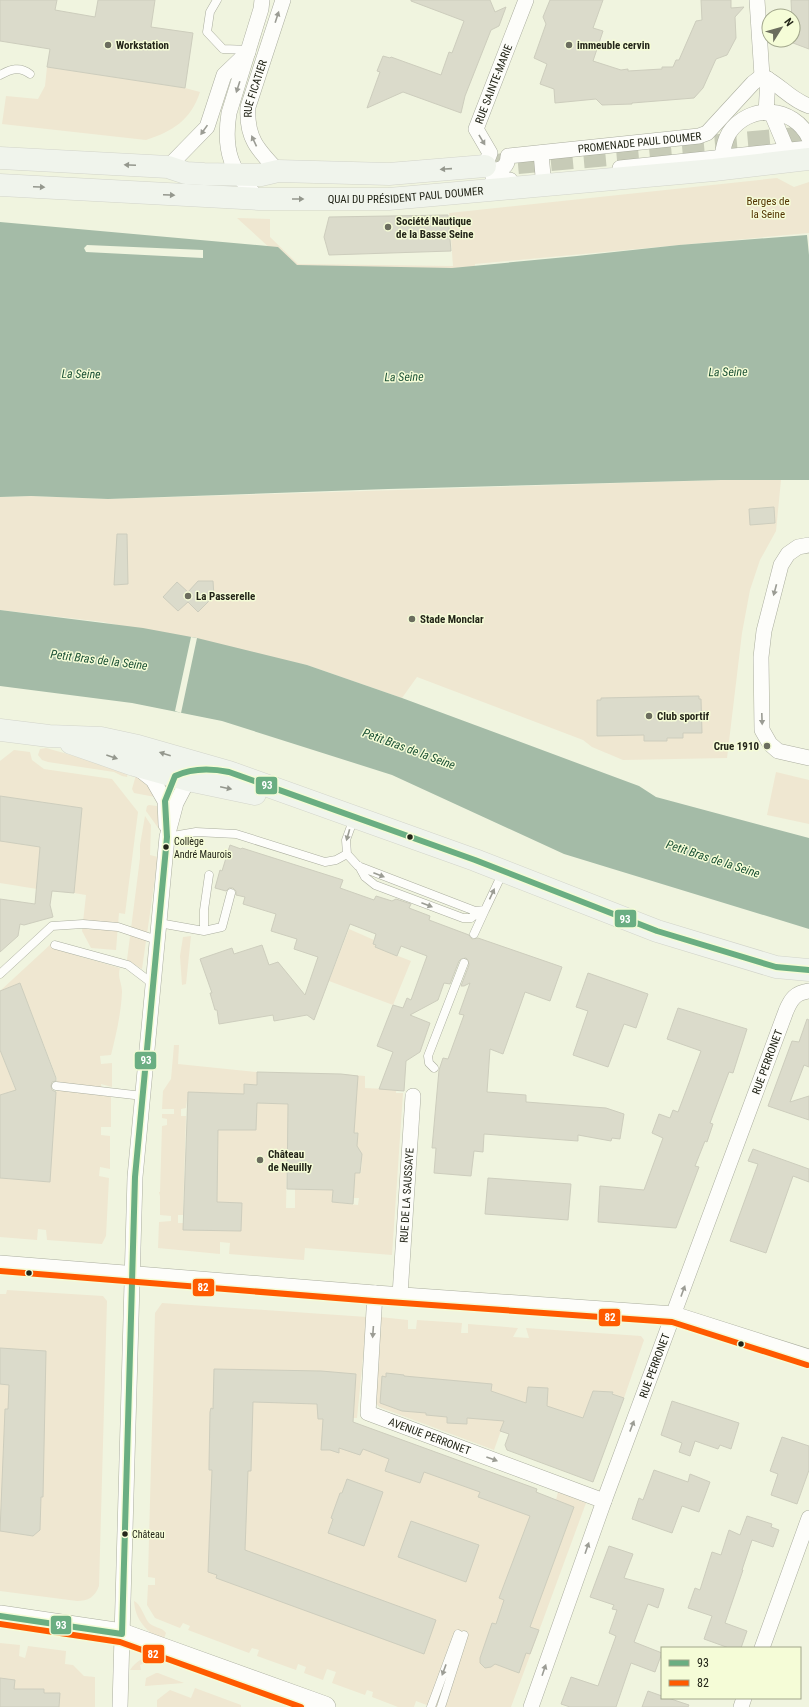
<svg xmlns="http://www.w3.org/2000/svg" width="809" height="1707" font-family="'Roboto Condensed',sans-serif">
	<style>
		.green { fill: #efe7d1 }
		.water { fill: #a4bba7 }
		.pier { fill: #f0f4df }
		.building { fill: #dbdbcb; stroke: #cdcdbd }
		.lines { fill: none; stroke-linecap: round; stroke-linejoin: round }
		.primary-tunnel { stroke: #c7cbb7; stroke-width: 22; stroke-dasharray: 22 11; stroke-linecap: butt }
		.lane-casing { stroke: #abae9f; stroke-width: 9 }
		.street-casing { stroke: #abae9f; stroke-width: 16 }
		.secondary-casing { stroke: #abae9f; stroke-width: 22 }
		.primary-casing { stroke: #d2d4ca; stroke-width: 23 }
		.lane { stroke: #fdfdfa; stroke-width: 8 }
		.street { stroke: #fdfdfa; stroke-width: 15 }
		.secondary { stroke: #fdfdfa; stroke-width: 21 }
		.primary { stroke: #f0f4ec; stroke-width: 22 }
		.bus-1-casing { stroke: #f5fcd7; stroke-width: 9 }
		.bus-2-casing { stroke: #f5fcd7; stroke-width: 9 }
		.bus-1 { stroke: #6aae82; stroke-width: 6 }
		.bus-2 { stroke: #ff5a00; stroke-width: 6 }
		.oneway { fill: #9b9c94 }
		.oneway2 { fill: #94978d }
		.poi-dot { fill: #6b6d5e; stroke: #f5fcd7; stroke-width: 1.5 }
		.bus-dot { fill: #232518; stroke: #f5fcd7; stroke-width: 1.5 }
		.labels { text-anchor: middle; stroke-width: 3; stroke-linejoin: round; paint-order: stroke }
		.bus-label { font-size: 10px; fill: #232518; stroke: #f5fcd7; text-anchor: start }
		.poi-label { font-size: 11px; font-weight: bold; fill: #232518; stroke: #f5fcd7; text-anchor: start }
		.street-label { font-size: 11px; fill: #232518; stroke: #f5fcd7 }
		.park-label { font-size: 11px; fill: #533502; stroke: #f5fcd7 }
		.water-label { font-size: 12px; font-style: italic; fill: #1b5135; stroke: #f5fcd7 }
		.line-badge { stroke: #f5fcd7; stroke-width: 1.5 }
		.badge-label { font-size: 11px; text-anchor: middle; font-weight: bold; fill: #fff }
	</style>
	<rect width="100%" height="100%" fill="#f0f4df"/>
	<!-- green -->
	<path class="green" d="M47,67L185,88L200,92C191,120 173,131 146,140L2,124L6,96L38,99L45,86Z
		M777,178L794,187L809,182V233L475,264L474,274L295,271L237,218L270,219V237L298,264L453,266L449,213Z
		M721,480H781L776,531L760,560L750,590L742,633L727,758L623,760L592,747L583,740L417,677L402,698L307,665L103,622L0,610V497L31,496L108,499Z
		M46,748L128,771L127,777L122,776L114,772L48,762L42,760L38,755L40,749Z
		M14,750L30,752L32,760L44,769L112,779L138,812L125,914L119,913L116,950L91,948L82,931L86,895L74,893L82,808L0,796V761Z
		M776,772L809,780V824L767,815Z
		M136,775L144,778L155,797L134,793L132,789Z
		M149,805L157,806L159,829L146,811L147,806Z
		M145,816L151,825L150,855L158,857L142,969L127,960L140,858V845Z
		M0,841L40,847L37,889L0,883Z
		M349,929L374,940L373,943L376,945L375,947L411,961L393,1005L329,981Z
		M191,936L186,984L182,985L180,956L183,937Z
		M52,943L55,949L120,968C117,977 122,983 122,992C121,1014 116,1035 111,1055L100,1056L101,1064L112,1063V1087L101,1084L102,1095L111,1097V1127H101V1135L110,1136V1169L100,1167L99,1176L109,1178L106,1236L102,1244L47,1240L46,1230L38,1229L37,1240L0,1237V1178L50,1181L57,1079L20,983L0,1006V991Z
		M174,1045H179L178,1064L257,1072V1085L244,1084V1094L188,1093L186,1108L181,1109V1116H186L183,1215H178V1223H183V1230L241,1231V1211L217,1202L218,1130H256L257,1103L288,1104L286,1208H295V1189L326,1190L327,1172H334L332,1202L358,1205L359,1198H353L355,1173H361L362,1155L359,1149L356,1148L358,1133L352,1132L340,1086L341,1074L365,1076V1088L385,1089L397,1077L396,1093H403L392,1255L305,1248L304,1260L229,1254L230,1243L220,1242V1254L158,1248L159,1222L171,1221V1216L160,1215V1196L159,1192H160L162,1126L167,1125V1119L162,1118V1114H174V1109H162L163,1091L171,1079Z
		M0,1050L16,1091L0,1095Z
		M7,1290L103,1296L107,1301L99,1586C95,1597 88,1601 77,1601L0,1591V1294H6Z
		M162,1303L367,1317L357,1418H353V1422L537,1489L536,1493L556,1500L558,1492L586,1503L511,1707H432L416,1701L414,1707H398L372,1697L373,1692L367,1690L365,1695L332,1683L336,1672L327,1669L323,1680L304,1673L306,1667L298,1664L296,1670L257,1656L259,1650L252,1648L249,1653L188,1630L190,1626L183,1623L180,1628L155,1618L147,1605L148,1585H155V1578L148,1577L155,1313Z
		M380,1317L408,1320V1329H416L417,1320L462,1323L461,1333H468V1324L518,1328L513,1337L529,1338L526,1328L641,1336L644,1340L624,1398L613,1394V1392L593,1391L583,1418L547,1406L548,1388L528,1387L526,1403L509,1397L508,1411L494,1450L379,1407L376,1403L381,1324H379Z
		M134,1601C141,1604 144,1617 149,1623C154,1628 162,1627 166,1633L163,1641C147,1632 135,1620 134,1601Z
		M0,1643L20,1645L19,1656L25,1658L28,1646L66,1651L65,1664L73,1665L84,1676L95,1677V1707H11L0,1678Z
		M156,1655L153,1664L151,1665L149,1661L140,1665L141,1670H130C136,1661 145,1656 156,1655Z
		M156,1673H158L184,1683L145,1686L146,1678Z
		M195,1688L241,1705V1707H157V1700L170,1690L191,1698Z"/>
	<!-- water -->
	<path class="water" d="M0,222L278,247L297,265L452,268L577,256L679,245L807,235L809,255V480H721L388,489L108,499L31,496L0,497Z
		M0,610L143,628L197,638L307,665L402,698L639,786L656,797L809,838V929L564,854L392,775L222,721L132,703L0,686Z"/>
	<!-- pier -->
	<path class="pier" d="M87,245L203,250V258L86,252L84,248Z
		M191,637L197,638L181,713L175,711Z"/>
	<!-- building -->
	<path class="building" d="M0,0H57L55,10L95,17L98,0H155L151,27L193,33L185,88L47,67L50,49L0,41Z
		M411,0H490L495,12L506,7L499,26L491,30L465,96L461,113L403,92L367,108L380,72L377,71L383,56L390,58L391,57L441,75L449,52L452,53L464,21L411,1Z
		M550,0H603L593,28L603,31L593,61L621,70L628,69V71L662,69V67H673L676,60H679L696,21L702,20L701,0H731V8L744,7L735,17L736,38L727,55L716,59L703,88L694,98L632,103V104L602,105L596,99L555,103L554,89L540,84L547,64L534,58L546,24L543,17Z
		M791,0H809V49L793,43Z
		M448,215L451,251L329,255L324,237L329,217Z
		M774,507L775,523L750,525L749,509Z
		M117,534H127L128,584L114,585Z
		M198,581H213L214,596L198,612L188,602L178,611L163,597L177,582L188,592Z
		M699,696V699H701L702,733H683V738H667V741H644V735L597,736V700H601V698Z
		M0,796L82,808L74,893L52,891L50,905L53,917L24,925L20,924L18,936L0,952V899L35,904L40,847L0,841Z
		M230,845L241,849L242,848L343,880L340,888L374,900L376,896L392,901L396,899L411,904L409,908L430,916L429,920L469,935L472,939L478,938L562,967L550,1001L525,992L503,1054L490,1049L487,1092L526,1095V1102L606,1108L624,1114L620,1139L612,1138L611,1141L578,1135V1141L484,1134L483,1152L474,1151L471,1176L434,1173L436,1148H432L439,1070L443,1058L448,1059L464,1015L459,1014L470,983L464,986H461L469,965L468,960L466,958L461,959L459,961L450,984L444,983L438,1000L410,1015L430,1023L420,1052L406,1061L404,1091L379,1089L393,1052L377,1046L393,1005L403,1008L407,998L411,1000L427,956L401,946L397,956L375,947L376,945L373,944L376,934L350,924L314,1020L307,1015L274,1021L273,1015L219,1024L217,1010H215L210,993H212L200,959L232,948L234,954L262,945L269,965L278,962L305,995L318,957L294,949L297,939L271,931L276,914L243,904L245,897L236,895V891L233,888H229L226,891L215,888L220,870L222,871Z
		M588,973L648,994L636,1028L624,1024L608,1067L573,1055L588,1011L576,1007Z
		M20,983L56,1078V1081L52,1082L51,1086L52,1090L56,1092L50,1182L0,1178V1095L16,1090L0,1050V991Z
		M678,1008L747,1029L733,1073L729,1072L710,1123L713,1124L707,1142L705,1141L695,1166L699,1167L676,1228L598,1222L600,1186L644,1190L663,1138L652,1133L659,1114L670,1118L673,1110L678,1112L701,1051L667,1039Z
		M807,1019L809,1020V1067L804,1065L790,1102L809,1096V1120L768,1106L792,1041L799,1042Z
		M257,1072L341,1074L358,1076L354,1133H358L357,1146L362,1154L360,1173H355L353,1204L332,1202L333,1190L287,1189L288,1104L257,1103L256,1130H218L217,1202L242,1203L241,1231L183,1230L188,1092L244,1094V1084L257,1085Z
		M753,1149L809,1169V1182L793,1176L766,1253L730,1241L758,1164L748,1161Z
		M488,1178L571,1184L568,1220L485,1214Z
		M0,1348L46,1351L43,1497H41L40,1530L33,1536L0,1531L5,1409H8L9,1385L0,1384Z
		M214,1369L321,1371L356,1374L353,1422L537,1489L536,1492L574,1507L530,1627L539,1630L530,1654L526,1653L519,1673L495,1664L491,1667L485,1668L480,1663V1658L492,1623L496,1624L504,1600L499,1598L530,1516L478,1497L480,1492L424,1472L420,1483L385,1471L389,1459L363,1449L360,1455L339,1448V1453L330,1450H321L323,1419H318L317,1404L253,1402L251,1471H248L245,1550L436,1620L424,1654L216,1578L217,1575L208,1572L212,1470H209V1465L210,1412L211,1408L213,1409Z
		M386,1373L404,1375V1376L492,1384L491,1391L526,1403L528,1387L548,1388L547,1406L583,1418L593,1391L613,1392L612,1394L624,1398L593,1482L507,1450L505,1445L509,1434L500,1431L504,1421L467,1418V1424L447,1423V1417L426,1415V1413L402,1411L380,1403L382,1376L386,1377Z
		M672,1401L739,1423L731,1449L720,1445L718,1449L695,1441L690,1456L679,1452L682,1443L661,1435Z
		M782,1437L809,1446V1470L797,1504L771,1495L778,1474L770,1471Z
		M654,1470L688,1482L690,1474L710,1482L699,1512L682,1506L672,1533L632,1519L639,1498L643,1500Z
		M347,1479L383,1492L364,1546L328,1533L333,1519L331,1518L340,1493H342Z
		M747,1516L772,1524L771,1527L779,1530L773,1547L752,1540L742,1570H743L725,1623L747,1631L741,1648H729L704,1639L712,1616L688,1608L695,1588L700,1590L712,1552L721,1555L729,1530L740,1535Z
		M411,1521L479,1545L466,1582L398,1557Z
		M609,1546L633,1554L624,1578L664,1589L658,1608L648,1604L634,1642L662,1653L655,1672L631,1663L616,1707H570L561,1704L571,1677L598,1686L616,1636L609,1633L617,1610L612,1609L614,1605L590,1597Z
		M0,1678L15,1680L14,1689H44V1693H60L59,1707H0Z
		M648,1691L662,1696V1698H668L689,1705L688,1707H642Z"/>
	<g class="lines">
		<!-- primary-tunnel -->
		<path class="primary-tunnel" d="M485,166L809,137"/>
		<!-- lane casing -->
		<g class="lane-casing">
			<path id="lane" d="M217,0L210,12L207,32L223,49L250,50
				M0,75C11,69 20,66 30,74
				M354,818L346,840L347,854L358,866L475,911L485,910L503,872
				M167,837L196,832L236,834L325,862L336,860L347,854
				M359,866L365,877L375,885L463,918H471L480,911
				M159,923L204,931L222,927L231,893
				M204,931V910L209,875
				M474,934L485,910
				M55,945L128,965L153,984
				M0,974L52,926L83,924L118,927L157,940
				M434,1068L429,1063L428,1056L464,963
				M56,1086L143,1096
				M431,1707L458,1634
				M441,1707L464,1635"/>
		</g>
		<!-- street casing -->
		<g class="street-casing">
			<g id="street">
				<path d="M757,0L762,76"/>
				<path d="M771,112L787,150"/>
				<path d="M766,113L768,79"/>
				<path d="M541,153L543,176"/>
				<path d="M722,157C723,149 725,140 729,133C749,103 794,106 809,138"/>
				<path id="s1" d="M485,166L490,153L476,129L526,0"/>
				<path d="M168,167L207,127L224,75L248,52"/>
				<path d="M620,168L809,148"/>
				<path id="s2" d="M278,171C258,150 246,138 248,107L283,0"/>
				<path id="s3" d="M510,180L493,182V171C502,169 508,167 508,156L699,136L707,133L753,83L762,76C780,84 789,99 809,106"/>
				<path d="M259,199C231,172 223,151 229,113L261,9L262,0"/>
				<path d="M809,545L798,547L788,554L781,565L764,631L761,657L762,730L770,744L778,751L809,758"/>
				<path d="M139,769L153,780L165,801L166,825"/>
				<path d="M0,1263L375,1293L674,1314L809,1357"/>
				<path id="s4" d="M375,1293L368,1413L604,1501"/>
				<path id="s5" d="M400,1295L413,1096"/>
				<path d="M762,1648L809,1518"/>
				<path d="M120,1707L135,1177L167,837L176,803L188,780"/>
				<path id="s6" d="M531,1707L604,1501L786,1011C791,999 795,993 809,991"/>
				<path d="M741,1707L744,1698"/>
			</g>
		</g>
		<!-- secondary casing -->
		<g class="secondary-casing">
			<path id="secondary" d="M0,1616L122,1634L325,1707"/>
		</g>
		<!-- primary casing -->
		<g class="primary-casing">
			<g id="primary">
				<path d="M0,158L150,166L168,167L186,173L204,174L261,175L278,171L389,174L485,166"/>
				<path id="s7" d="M0,185L259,199H389L714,170L809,159"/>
				<path d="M0,730L49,736L101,738L138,746L229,772L475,860L657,931L776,967L809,970"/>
				<path d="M71,743L134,765L188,780L255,794"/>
			</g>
		</g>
		<!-- lane -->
		<use href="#lane" class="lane"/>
		<!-- street -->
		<use href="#street" class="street"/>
		<!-- secondary -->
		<use href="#secondary" class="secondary"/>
		<!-- primary -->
		<use href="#primary" class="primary"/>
		<!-- bus-1 casing -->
		<g class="bus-1-casing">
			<path id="bus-1" d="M0,1616L122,1634
				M122,1634L135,1177L167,837L165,801L175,776C192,768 210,768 229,772L475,860L657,931L776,967L809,970"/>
		</g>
		<!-- bus-2 casing -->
		<g class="bus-2-casing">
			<path id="bus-2" d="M0,1271L374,1301L672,1322L807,1365
				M0,1624L120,1642L301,1707"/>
		</g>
		<!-- bus-1 -->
		<use href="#bus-1" class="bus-1"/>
		<!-- bus-2 -->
		<use href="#bus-2" class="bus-2"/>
	</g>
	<!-- one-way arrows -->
	<defs><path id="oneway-solid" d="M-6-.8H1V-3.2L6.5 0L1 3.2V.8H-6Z"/></defs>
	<g class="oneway">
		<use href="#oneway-solid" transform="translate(277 17) rotate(-72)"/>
		<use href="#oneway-solid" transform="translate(238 87) rotate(108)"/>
		<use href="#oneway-solid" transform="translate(204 130) rotate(125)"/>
		<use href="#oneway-solid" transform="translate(482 140) rotate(59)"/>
		<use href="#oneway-solid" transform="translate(254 141) rotate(-115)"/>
		<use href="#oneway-solid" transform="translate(775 590) rotate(105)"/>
		<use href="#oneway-solid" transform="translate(762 719) rotate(88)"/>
		<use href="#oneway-solid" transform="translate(348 835) rotate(106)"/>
		<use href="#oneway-solid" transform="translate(379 875) rotate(21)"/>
		<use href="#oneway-solid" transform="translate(492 894) rotate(-65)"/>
		<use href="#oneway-solid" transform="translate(427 905) rotate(21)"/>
		<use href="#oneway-solid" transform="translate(683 1291) rotate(-70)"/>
		<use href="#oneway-solid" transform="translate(373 1332) rotate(94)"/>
		<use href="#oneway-solid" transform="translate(632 1426) rotate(-69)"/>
		<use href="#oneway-solid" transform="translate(492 1459) rotate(20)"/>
		<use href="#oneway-solid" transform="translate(587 1548) rotate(-71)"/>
		<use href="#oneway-solid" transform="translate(444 1670) rotate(110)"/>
		<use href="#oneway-solid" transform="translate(544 1670) rotate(-71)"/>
	</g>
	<g class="oneway2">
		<use href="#oneway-solid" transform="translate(130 165) rotate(-177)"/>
		<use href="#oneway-solid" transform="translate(446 169) rotate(176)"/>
		<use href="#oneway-solid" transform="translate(39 187) rotate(3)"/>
		<use href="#oneway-solid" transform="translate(169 195) rotate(3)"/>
		<use href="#oneway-solid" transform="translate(298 199)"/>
		<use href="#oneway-solid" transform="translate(165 754) rotate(-163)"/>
		<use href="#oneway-solid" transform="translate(112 757) rotate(19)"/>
		<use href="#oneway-solid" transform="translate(226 788) rotate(12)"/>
	</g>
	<!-- markers -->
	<g class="poi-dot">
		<circle cx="108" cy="45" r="4"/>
		<circle cx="569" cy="45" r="4"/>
		<circle cx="388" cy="227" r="4"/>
		<circle cx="188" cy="596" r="4"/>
		<circle cx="412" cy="619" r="4"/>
		<circle cx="649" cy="716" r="4"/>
		<circle cx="767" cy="746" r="4"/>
		<circle cx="260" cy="1160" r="4"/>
	</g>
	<g class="bus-dot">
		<circle cx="410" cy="837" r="3.5"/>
		<circle cx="166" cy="847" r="3.5"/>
		<circle cx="29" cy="1273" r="3.5"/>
		<circle cx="741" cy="1344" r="3.5"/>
		<circle cx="125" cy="1534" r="3.5"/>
	</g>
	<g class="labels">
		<!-- bus labels -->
		<g class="bus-label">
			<text x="174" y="845">Collège<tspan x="174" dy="13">André Maurois</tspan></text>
			<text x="132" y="1538">Château</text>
		</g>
		<!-- poi labels -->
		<g class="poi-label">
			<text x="116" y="49">Workstation</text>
			<text x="577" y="49">immeuble cervin</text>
			<text x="396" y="225">Société Nautique<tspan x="396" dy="13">de la Basse Seine</tspan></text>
			<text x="196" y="600">La Passerelle</text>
			<text x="420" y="623">Stade Monclar</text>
			<text x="657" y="720">Club sportif</text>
			<text x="759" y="750" text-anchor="end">Crue 1910</text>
			<text x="268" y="1158">Château<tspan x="268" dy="13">de Neuilly</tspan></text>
		</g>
		<!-- street labels -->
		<g class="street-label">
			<text dy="4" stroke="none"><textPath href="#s1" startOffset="90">RUE SAINTE-MARIE</textPath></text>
			<text dy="4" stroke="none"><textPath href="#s2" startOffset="93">RUE FICATIER</textPath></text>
			<text dy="4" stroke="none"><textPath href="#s3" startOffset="184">PROMENADE PAUL DOUMER</textPath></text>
			<text dy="4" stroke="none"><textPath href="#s7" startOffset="406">QUAI DU PRÉSIDENT PAUL DOUMER</textPath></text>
			<text dy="4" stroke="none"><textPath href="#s6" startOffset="687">RUE PERRONET</textPath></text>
			<text dy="4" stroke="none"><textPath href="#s5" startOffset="100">RUE DE LA SAUSSAYE</textPath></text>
			<text dy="4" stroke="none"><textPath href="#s6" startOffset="363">RUE PERRONET</textPath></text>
			<text dy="4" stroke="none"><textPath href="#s4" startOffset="186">AVENUE PERRONET</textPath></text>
		</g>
		<!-- park labels -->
		<g class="park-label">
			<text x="768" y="205">Berges de<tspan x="768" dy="13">la Seine</tspan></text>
		</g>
		<!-- water labels -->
		<g class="water-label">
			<text transform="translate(728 372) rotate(-1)" y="4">La Seine</text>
			<text transform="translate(81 374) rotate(1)" y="4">La Seine</text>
			<text transform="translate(404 377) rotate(-1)" y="4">La Seine</text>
			<text transform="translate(99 660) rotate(7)" y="4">Petit Bras de la Seine</text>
			<text transform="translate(409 749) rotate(20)" y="4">Petit Bras de la Seine</text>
			<text transform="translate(713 859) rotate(18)" y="4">Petit Bras de la Seine</text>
		</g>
	</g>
	<g class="line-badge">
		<rect x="255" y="776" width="23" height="19" rx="4" fill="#6aae82"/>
		<rect x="614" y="909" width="23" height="19" rx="4" fill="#6aae82"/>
		<rect x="134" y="1051" width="23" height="19" rx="4" fill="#6aae82"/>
		<rect x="192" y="1278" width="23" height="19" rx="4" fill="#ff5a00"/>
		<rect x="598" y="1308" width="23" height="19" rx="4" fill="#ff5a00"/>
		<rect x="50" y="1615" width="22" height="20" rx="4" fill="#6aae82"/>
		<rect x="142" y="1644" width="23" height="20" rx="4" fill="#ff5a00"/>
	</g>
	<g class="badge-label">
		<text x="267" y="789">93</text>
		<text x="625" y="923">93</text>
		<text x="146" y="1064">93</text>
		<text x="203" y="1291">82</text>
		<text x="610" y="1321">82</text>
		<text x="61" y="1629">93</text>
		<text x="153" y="1658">82</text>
	</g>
	<!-- legend -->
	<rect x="661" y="1647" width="140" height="52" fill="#f5fcd7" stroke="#a1a68b"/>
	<rect x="669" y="1660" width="20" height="6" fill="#6aae82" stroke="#a1a68b"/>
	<text x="697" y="1667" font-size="12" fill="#232518">93</text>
	<rect x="669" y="1680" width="20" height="6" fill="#ff5a00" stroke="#a1a68b"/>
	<text x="697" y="1687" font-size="12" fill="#232518">82</text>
	<!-- north arrow -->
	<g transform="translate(781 28) rotate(53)"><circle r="19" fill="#f5fcd7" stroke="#a1a68b"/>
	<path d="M0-3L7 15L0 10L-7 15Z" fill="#6b6d5e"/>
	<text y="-6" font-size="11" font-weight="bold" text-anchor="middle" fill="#232518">N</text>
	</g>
</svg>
